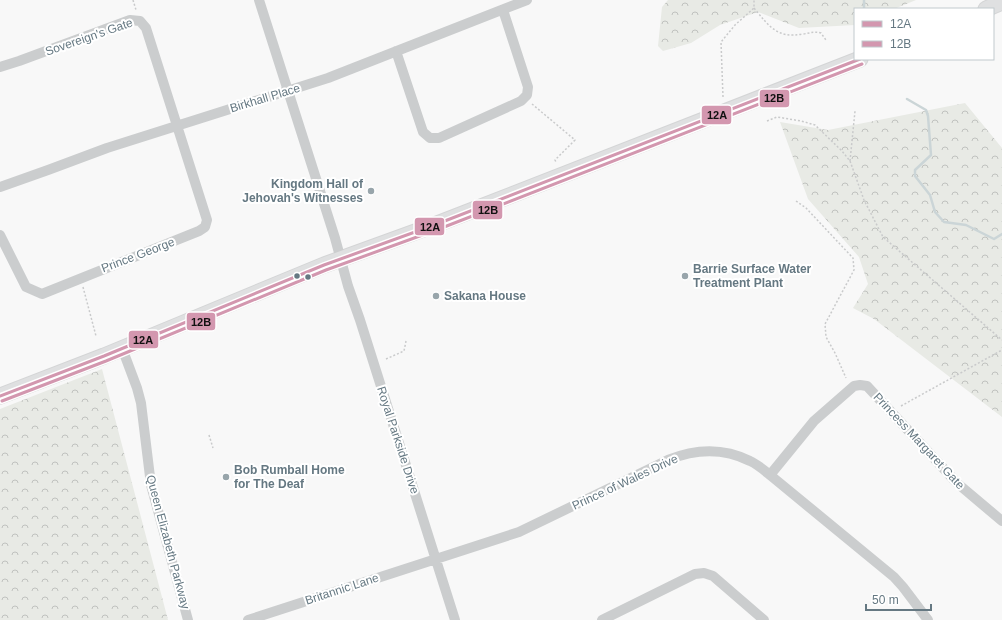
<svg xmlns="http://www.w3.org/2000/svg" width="1002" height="620" font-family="Helvetica,sans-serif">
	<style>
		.forest { fill: url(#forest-crowns) }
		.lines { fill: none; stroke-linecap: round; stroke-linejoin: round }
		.stream { stroke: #cbd5d7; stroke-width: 2.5 }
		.primary-casing { stroke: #d4d5d6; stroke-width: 17 }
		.path { stroke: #c9cacb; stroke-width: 1.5; stroke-dasharray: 2 2; stroke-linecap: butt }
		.street { stroke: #cbcdce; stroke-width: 10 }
		.primary { stroke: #dfe0e1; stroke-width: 15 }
		.bus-1-casing { stroke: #fff; stroke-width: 6 }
		.bus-2-casing { stroke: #fff; stroke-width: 6 }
		.bus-1 { stroke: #d397af; stroke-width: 3 }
		.bus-2 { stroke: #d397af; stroke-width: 3 }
		.poi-dot { fill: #98a5ab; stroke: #fff; stroke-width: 1.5 }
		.bus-dot { fill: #657882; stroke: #fff; stroke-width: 1.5 }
		.labels { text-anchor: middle; stroke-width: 4; stroke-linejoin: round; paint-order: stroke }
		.street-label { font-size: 12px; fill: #657882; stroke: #fff }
		.poi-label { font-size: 12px; font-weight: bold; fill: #657882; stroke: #fff; text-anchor: start }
		.line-badge { stroke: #fff; stroke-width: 1.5 }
		.pale-badge-label { font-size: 11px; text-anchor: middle; font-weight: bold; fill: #111 }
	</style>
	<defs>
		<pattern id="forest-crowns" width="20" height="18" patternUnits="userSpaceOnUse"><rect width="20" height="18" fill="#e8eae5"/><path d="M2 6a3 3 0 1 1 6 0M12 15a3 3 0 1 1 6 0" fill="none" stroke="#c0c2bf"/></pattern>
	</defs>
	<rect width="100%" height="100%" fill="#f8f8f8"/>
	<!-- forest -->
	<path class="forest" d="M668,0H916L894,9H855V25L799,28L758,12L720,25L691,43L663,51L658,46L662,7Z
		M965,103L1002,148V417L874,319L853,308L868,284L859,257L808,199L780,122L828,130Z
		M102,369L168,620H0V409Z"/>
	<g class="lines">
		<!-- stream -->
		<path class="stream" d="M864,0V9
			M907,99L926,110L928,116L931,155L915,170V176L930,195L935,212L944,222L966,225L994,239L1002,234"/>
		<!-- primary casing -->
		<g class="primary-casing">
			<path id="primary" d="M986,9L1002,2
				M0,396L104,356L324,265L437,224L860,59"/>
		</g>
		<!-- path -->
		<path class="path" d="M133,0L136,10V11
			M754,8C769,26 777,39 803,34C811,33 814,31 821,33L826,40
			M723,97L721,42L735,25L754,8V0
			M532,104L575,140L555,160L556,162
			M767,121L777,117L801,121L815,125L842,151L850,161L864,200L883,237L1002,340
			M850,161L855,111
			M796,201L806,208L853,258L854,270L825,324L826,337L835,353L846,378
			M83,287L96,336
			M386,359L404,351L406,341
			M901,406L1002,350
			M209,435L213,448"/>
		<!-- street -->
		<path class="street" d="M259,0L335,238L348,286L360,320L455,620
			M396,51L423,132L430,138H439L521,101L527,95L528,87L503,10
			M0,67L19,61L130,20L140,21L146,28L207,220L205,227L199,231L42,294L26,287L0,235
			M0,187L48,170L107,148L328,78L527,0
			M122,348L137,388L141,403L151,485L188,620
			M770,475L814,421L854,386L860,385L867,386L957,483L1002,521
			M248,620L519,532L668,460C695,449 722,447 750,461C757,464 764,470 770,475L894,577L903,587L928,620
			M602,620L695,574L704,573L713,576L764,620"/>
		<!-- primary -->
		<use href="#primary" class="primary"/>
		<!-- bus-1 casing -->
		<g class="bus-1-casing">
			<path id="bus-1" d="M0,396L104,356L324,265L437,224L860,59"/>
		</g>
		<!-- bus-2 casing -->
		<g class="bus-2-casing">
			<path id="bus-2" d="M2,401L106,361L326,270L439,229L862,64"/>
		</g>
		<!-- bus-1 -->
		<use href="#bus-1" class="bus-1"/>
		<!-- bus-2 -->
		<use href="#bus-2" class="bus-2"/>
	</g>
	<!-- markers -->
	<g class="poi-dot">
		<circle cx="371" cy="191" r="4"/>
		<circle cx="685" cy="276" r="4"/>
		<circle cx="436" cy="296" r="4"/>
		<circle cx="226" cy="477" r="4"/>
	</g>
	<g class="bus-dot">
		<circle cx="297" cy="276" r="3.5"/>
		<circle cx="308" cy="277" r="3.5"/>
	</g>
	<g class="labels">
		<!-- street labels -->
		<g class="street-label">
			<text transform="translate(89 37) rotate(-19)" y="4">Sovereign's Gate</text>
			<text transform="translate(265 98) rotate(-17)" y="4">Birkhall Place</text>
			<text transform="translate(138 255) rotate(-21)" y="4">Prince George</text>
			<text transform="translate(398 440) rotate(72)" y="4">Royal Parkside Drive</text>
			<text transform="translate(919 441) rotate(47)" y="4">Princess Margaret Gate</text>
			<text transform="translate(625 482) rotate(-25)" y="4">Prince of Wales Drive</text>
			<text transform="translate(168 542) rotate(75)" y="4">Queen Elizabeth Parkway</text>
			<text transform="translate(342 589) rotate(-18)" y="4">Britannic Lane</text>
		</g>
		<!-- poi labels -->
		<g class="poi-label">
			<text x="363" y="188" text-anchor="end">Kingdom Hall of<tspan x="363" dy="14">Jehovah's Witnesses</tspan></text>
			<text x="693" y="273">Barrie Surface Water<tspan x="693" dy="14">Treatment Plant</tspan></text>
			<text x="444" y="300">Sakana House</text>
			<text x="234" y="474">Bob Rumball Home<tspan x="234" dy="14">for The Deaf</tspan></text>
		</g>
	</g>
	<g class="line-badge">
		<rect x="759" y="89" width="31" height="19" rx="4" fill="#d397af"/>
		<rect x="701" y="105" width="31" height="20" rx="4" fill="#d397af"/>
		<rect x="472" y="200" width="31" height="20" rx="4" fill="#d397af"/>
		<rect x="414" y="217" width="31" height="19" rx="4" fill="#d397af"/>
		<rect x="186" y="312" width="30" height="19" rx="4" fill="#d397af"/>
		<rect x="128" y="330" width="31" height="19" rx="4" fill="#d397af"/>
	</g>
	<g class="pale-badge-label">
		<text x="774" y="102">12B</text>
		<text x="717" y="119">12A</text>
		<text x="488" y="214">12B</text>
		<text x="430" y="231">12A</text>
		<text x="201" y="326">12B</text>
		<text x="143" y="344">12A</text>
	</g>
	<!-- legend -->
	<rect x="854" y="8" width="140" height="52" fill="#ffffff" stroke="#c1c9cd"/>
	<rect x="862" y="21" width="20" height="6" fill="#d397af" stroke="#c1c9cd"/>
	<text x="890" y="28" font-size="12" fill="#657882">12A</text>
	<rect x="862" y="41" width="20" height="6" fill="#d397af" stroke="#c1c9cd"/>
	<text x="890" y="48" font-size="12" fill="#657882">12B</text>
	<!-- scale -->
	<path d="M866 604v6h65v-6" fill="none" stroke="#657882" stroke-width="2"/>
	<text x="872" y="604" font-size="12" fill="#657882" stroke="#ffffff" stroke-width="3" paint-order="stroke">50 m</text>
</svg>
